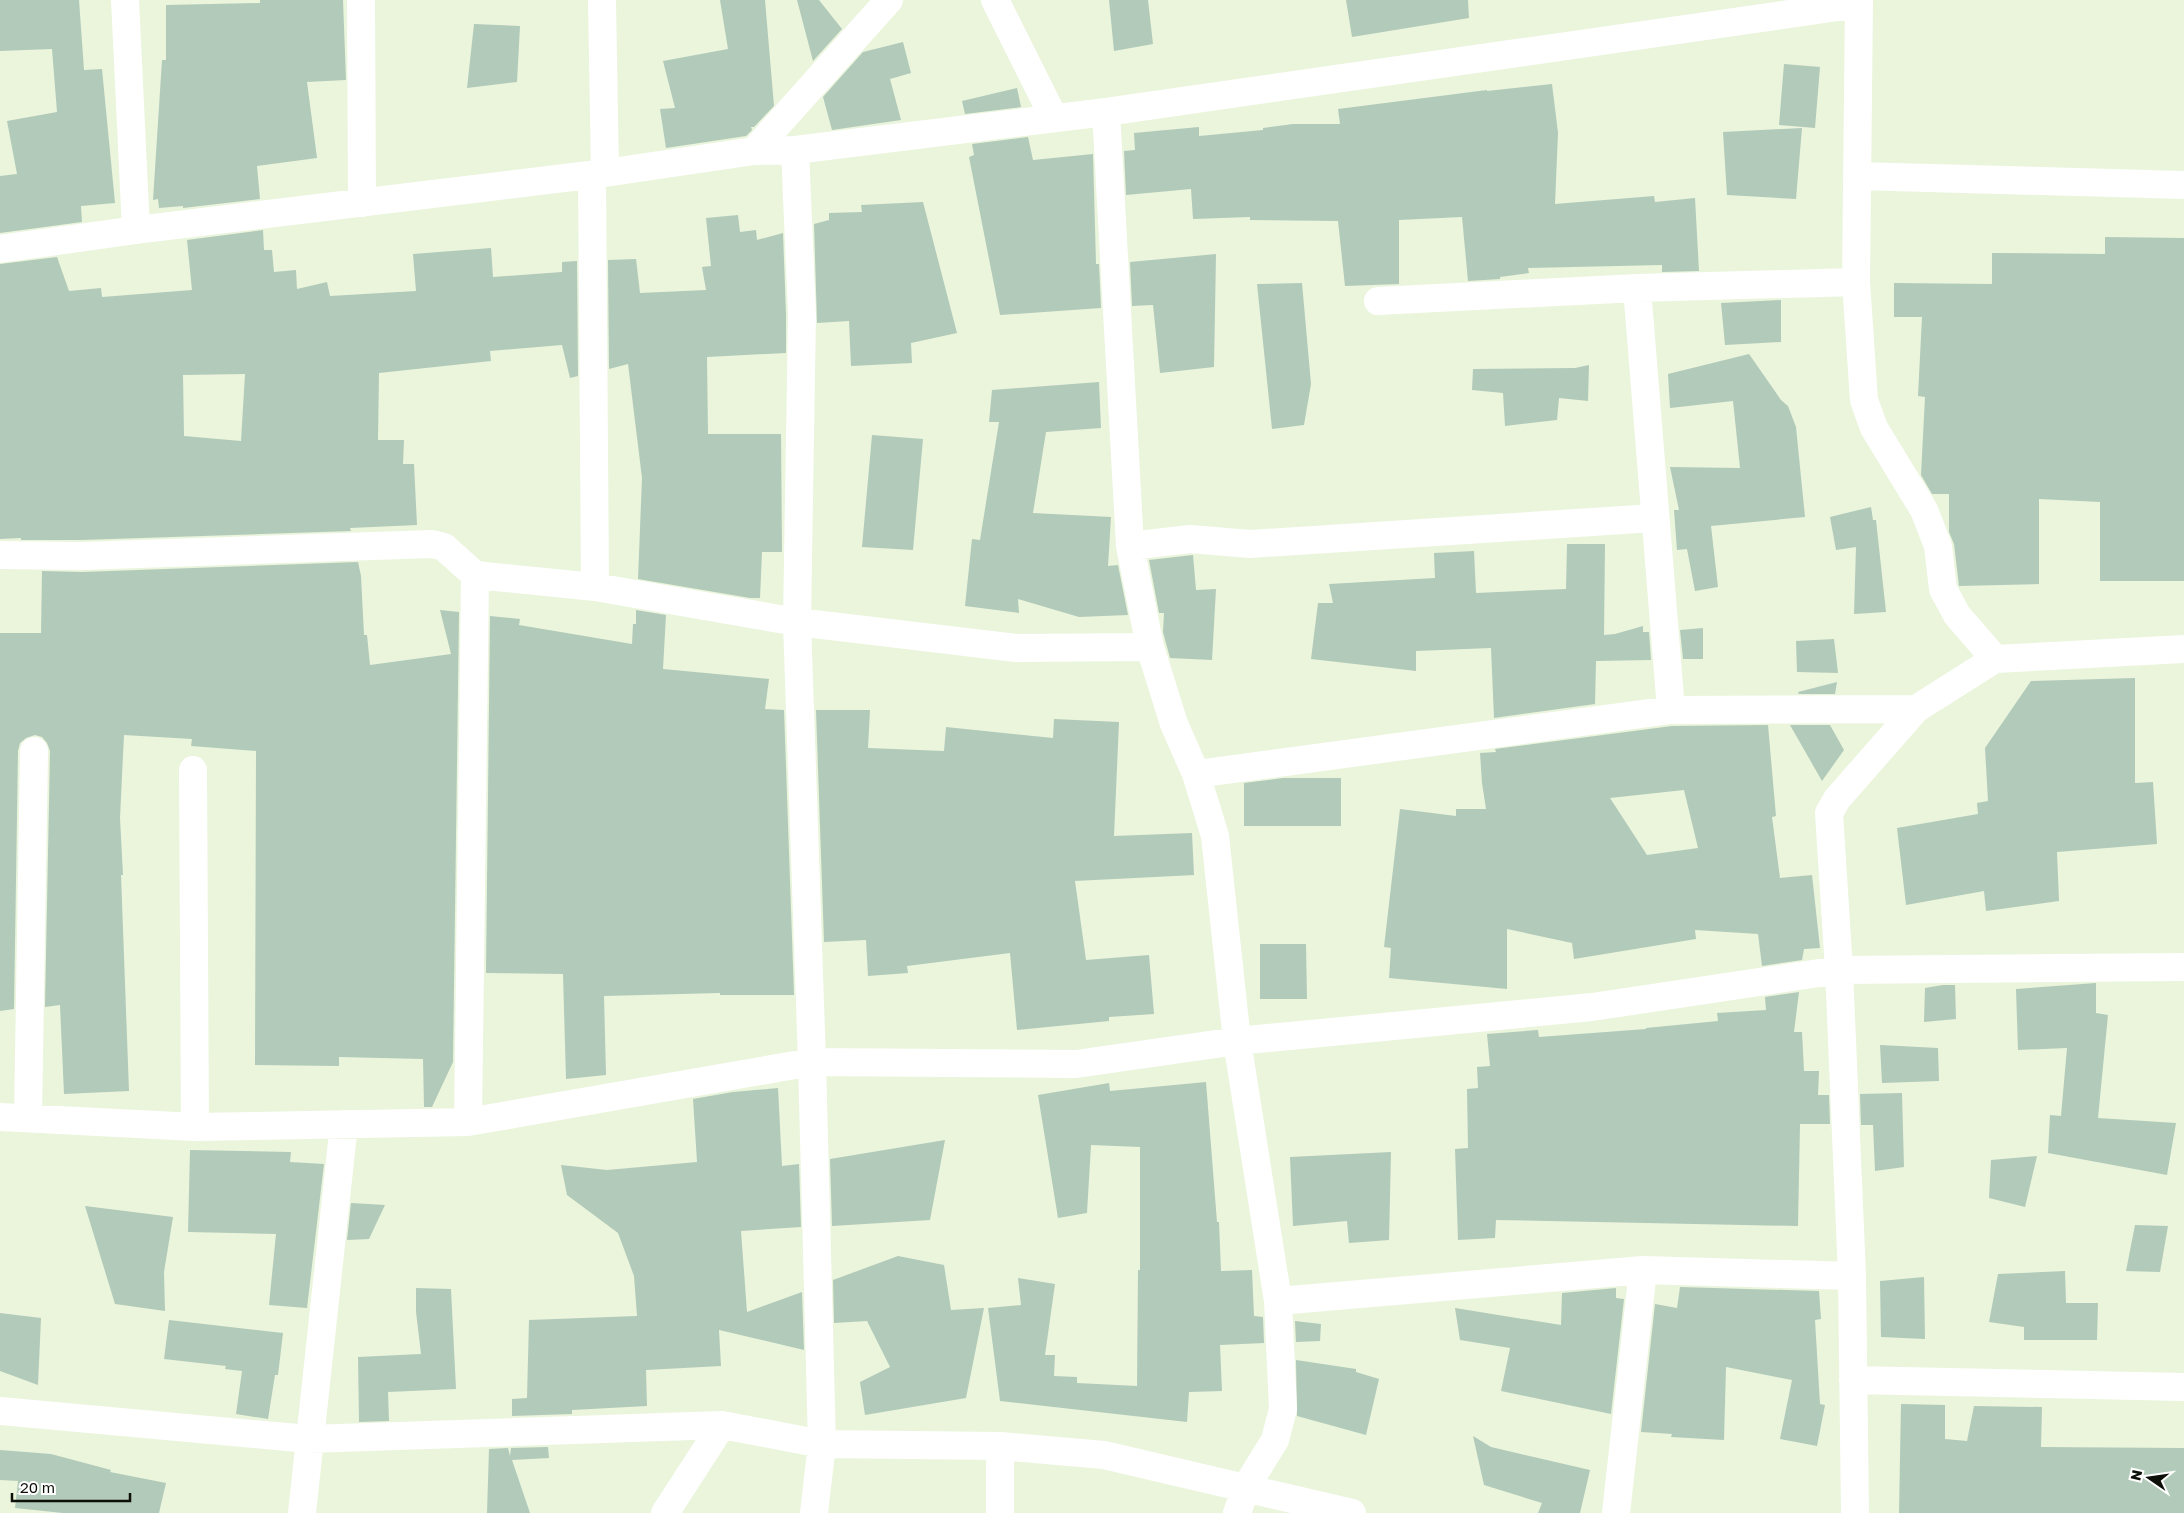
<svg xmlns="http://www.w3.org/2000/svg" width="2184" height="1513" font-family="'Golos Text',sans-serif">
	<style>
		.building { fill: #b2caba; fill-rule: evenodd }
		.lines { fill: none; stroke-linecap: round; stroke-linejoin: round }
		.minor { stroke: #fff; stroke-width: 28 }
	</style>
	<rect width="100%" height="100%" fill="#eaf5dc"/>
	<!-- building -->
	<path class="building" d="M0,0H79L84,70L102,69L115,203L81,206L82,222L0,233V176L17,174L7,121L57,112L52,49L0,51Z
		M260,0H343L346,80L307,82L317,158L257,166L260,199L183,208V206L159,208L158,199L153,200L162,60H166V5L260,3Z
		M720,0H765L774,106L754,127H751L752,130L746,136L666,148L660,109L675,108L663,61L728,49Z
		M797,0H819L842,29L813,61Z
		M1109,0H1148L1153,44L1114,51Z
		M1346,0H1468L1469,18L1352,37Z
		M474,24L520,26L517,82L467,88Z
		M903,42L911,73L890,79L901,120L832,130L823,97L863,52Z
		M1784,64L1820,67L1815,128L1779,125Z
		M1552,84L1558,133L1555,204L1654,196L1655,202L1695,198L1699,271L1662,272V265L1528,268L1529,273L1500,277V279L1468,281L1462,217L1399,220V284L1345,286L1338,221L1250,220V217L1193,219L1191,189L1126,195L1124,151L1135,150L1134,133L1199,127V136L1263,130V128L1293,124H1340L1338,109L1487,90V91Z
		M1017,88L1021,107L965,114L962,101Z
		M1802,128L1796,199L1727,195L1723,132Z
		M1028,137L1033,160L1093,154L1096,264H1099L1101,308L1000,315L969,157L974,155L972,144Z
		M923,202L957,333L911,343L912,363L851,366L849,321L817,323L814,224L829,220V213L862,212L861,205Z
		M738,215L740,232L756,230L757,240L783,233L786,314V353L707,357L708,434H781L782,552H762L760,598H750L638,579L642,478L628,364L609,369L608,260L636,259L640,293L706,290L702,267L711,266L706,218Z
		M263,230L264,250H272L274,272L296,270L297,289L327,282L330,296L416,291L413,254L491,248L493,277L562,272V262L577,261L578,376L570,378L562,345L490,351L491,361L379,373L378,440H404L403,464H414L417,525L350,528L351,531L81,540H21V538L0,539V264L57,257L69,291L101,288L102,297L192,290L187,240ZM245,374L241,441L184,436L183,375Z
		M2105,237L2184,238V581H2100V502L2039,499V584L1959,586L1954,544L1949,532V494H1932L1921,475L1925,397L1918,396L1922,317H1894V283L1992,284V253L2105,254Z
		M1216,254L1214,367L1160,373L1153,305L1132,306L1130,262Z
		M1302,283L1311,384L1304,425L1272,429L1257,284Z
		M1781,300V342L1725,345L1721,303Z
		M1749,354L1781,400L1788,406L1796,427L1805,517L1711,526L1718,587L1695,591L1687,549L1677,550L1674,510H1679L1670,467L1740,468L1733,401L1670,408L1668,374Z
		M1589,365L1588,401L1559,398L1557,420L1505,426L1503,393L1472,390L1473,369L1575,368Z
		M1099,382L1101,428L1046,432L1033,513L1111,517L1108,566L1118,565L1128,615L1079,617L1018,599L1019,613L965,606L972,539L980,540L999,422H989L992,390Z
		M872,435L923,439L913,550L862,547Z
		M1871,507L1873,520H1876L1886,612L1854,614L1856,547L1836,550L1830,517Z
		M1567,544H1605L1604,635L1615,634L1643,626V632H1649L1651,660L1596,661L1595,704L1494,718L1491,648L1416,651V671L1311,659L1318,603H1333L1329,584L1435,578L1434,553L1474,551L1476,593L1566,589Z
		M1193,555L1196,590L1216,589L1212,660L1170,658L1163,632L1164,613H1159L1149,560Z
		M358,562L361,576L364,635H367L370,665L451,654L440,610L459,612L453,1062L432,1107H424L423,1059L339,1057V1066L255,1065L256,751L191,746L192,739L124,735L120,818L123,875H121L129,1091L64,1094L60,1005L45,1007L50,751L47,743L42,737L35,735L26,738L20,743L18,751L14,1009L0,1011V633H41L42,571L82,572Z
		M636,610L666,615L663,669L769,679L765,709L784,710L794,995H720V993L604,996L606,1075L566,1079L563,974L486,973L490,616L520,619L519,625L632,644L633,624H636Z
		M1703,628V659H1683L1680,630Z
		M1834,639L1838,673L1797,672L1796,641Z
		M2135,678V783L2153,782L2157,844L2057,852L2059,901L1986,911L1984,891L1906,905L1897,828L1978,814L1977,803L1988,801L1985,748L2031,681Z
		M1837,682L1835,694H1799L1798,692Z
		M816,710H870L868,748L944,751L946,727L1053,738L1054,719L1119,722L1114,836L1192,833L1194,875L1075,881L1086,960L1149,955L1154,1014L1109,1017V1021L1017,1030L1010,953L907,966L908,973L868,976L866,940L824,942Z
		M1768,725L1776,816L1772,817L1780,878L1812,875L1820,948L1804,949L1802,960L1762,966L1758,934L1695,930L1696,939L1574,959L1572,943L1507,929V989L1389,978L1391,948L1384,947L1400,809L1456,816V809H1486L1482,783L1480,753L1496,752L1495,749L1672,726ZM1684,790L1698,848L1647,855L1610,798Z
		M1790,725H1830L1844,750L1822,781Z
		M1283,778H1341V826H1244V783Z
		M1260,944H1306L1307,999H1260Z
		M2096,983V1013L2108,1015L2098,1118L2176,1123L2167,1175L2048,1153L2050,1115L2061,1116L2067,1048L2018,1050L2016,989Z
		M1943,985H1955L1956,1019L1924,1022L1925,988Z
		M1799,992L1794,1032H1802L1804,1071H1819L1818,1095H1829L1830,1124H1800L1798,1226L1496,1220L1495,1238L1458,1240L1455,1149L1468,1148L1467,1089L1478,1088L1477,1067L1490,1066L1487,1034L1538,1030L1539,1037L1646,1029V1028L1718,1021L1717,1013L1766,1010L1765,997Z
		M1880,1045L1938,1048L1939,1081L1882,1083Z
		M1206,1082L1217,1222H1219L1221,1271L1252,1270L1254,1316L1263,1317L1264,1343L1220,1345L1222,1391L1189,1392L1187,1422L1000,1401L988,1308L1021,1305L1018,1278L1055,1284L1045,1355H1055L1054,1376L1077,1377V1383L1137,1386L1138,1270H1140V1147L1091,1145L1087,1213L1058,1218L1038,1095L1109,1083L1110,1091Z
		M778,1088L782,1166L799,1164L801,1227L741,1231L747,1312L802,1292L804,1350L719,1330L721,1366L646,1370L647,1406L572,1410V1414L512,1416V1399L527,1398L529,1320L637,1316L634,1276L618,1233L567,1195L561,1165L607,1170L697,1162L693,1099L733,1092Z
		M1902,1093L1904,1167L1875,1171L1873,1125H1861L1860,1094Z
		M945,1140L930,1220L832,1226L830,1159Z
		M190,1150L291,1152L290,1162L324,1164L307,1308L269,1305L276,1234L188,1232Z
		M1391,1152L1389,1240L1349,1243L1347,1221L1293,1226L1290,1157Z
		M2037,1156L2025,1207L1989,1198L1991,1160Z
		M351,1203L385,1205L369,1239L347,1240Z
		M85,1206L173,1217L164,1272L165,1311L115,1304Z
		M2135,1225L2168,1226L2160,1272L2126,1271Z
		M898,1256L944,1265L951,1310L984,1308L966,1398L865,1415L860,1382L890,1367L867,1321L834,1323L833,1280Z
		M2065,1271L2066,1303H2098L2097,1340H2024V1327L1989,1322L1998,1274Z
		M1924,1277L1925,1339L1881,1337L1880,1281Z
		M1680,1287L1819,1291L1821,1319L1815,1320L1820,1404L1825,1405L1817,1446L1780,1439L1792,1380L1726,1367L1724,1440L1671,1437L1672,1434L1641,1432L1655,1304L1677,1308Z
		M416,1288L451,1289L456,1389L388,1392L389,1421L359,1422L358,1357L421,1354L416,1312Z
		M1616,1288V1298L1624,1299L1611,1414L1501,1391L1510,1348L1460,1340L1455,1308L1561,1325L1562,1293Z
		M0,1313L41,1318L38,1385L0,1371Z
		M169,1320L283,1333L278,1375H275L268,1419L236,1414L242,1371L225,1369L226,1366L164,1359Z
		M1295,1321L1321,1324L1320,1341L1296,1342Z
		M1296,1360L1356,1369V1372L1379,1379L1366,1435L1297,1416Z
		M1901,1404L1945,1405V1439L1967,1441L1974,1406L2042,1407L2041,1447L2184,1448V1513H1899Z
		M1473,1436L1491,1447L1590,1470L1580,1513H1538L1542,1503L1484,1485Z
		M548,1447L549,1458L512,1460L530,1513H487L489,1449L508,1448L510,1456L511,1448Z
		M0,1450L51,1454L111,1470L110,1472L166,1483L159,1513H63L15,1508L18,1481L0,1480Z"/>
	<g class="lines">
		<!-- minor -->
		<path class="minor" d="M125,0L136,230
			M361,0L362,203
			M602,0L605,173
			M995,0L1054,118
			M1859,0L1856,282L1864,400L1874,428L1924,510L1938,546L1943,589L1957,615L1995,659
			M1106,112L1130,546L1150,647L1174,724L1196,774L1215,836L1237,1041L1278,1301L1283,1409L1275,1440L1246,1487L1237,1513
			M795,150L802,314L797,622L812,1062L822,1444L814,1513
			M754,151L889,0
			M592,175L595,587
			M1857,176L2184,185
			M0,249L136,230L605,173L754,151L795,150L1106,112L1859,4
			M1637,288L1671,710
			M1378,301L1637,288L1856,282
			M1130,546L1190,539L1250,544L1654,518
			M0,555L81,556L432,544L444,547L475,575L595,587L797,622L1016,648L1150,647
			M193,770L195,1127
			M1196,774L1671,710L1916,709
			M0,1117L195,1127L468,1122L812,1062L1076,1064L1237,1041L1592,1007L1839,970L2184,967
			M28,1118L34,751
			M468,1122L475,575
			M1278,1301L1643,1270L1852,1276
			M1853,1380L2184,1387
			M0,1411L309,1439L722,1425L822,1444L1000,1446L1104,1455L1352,1513
			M1000,1446V1513
			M302,1513L344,1124
			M665,1513L722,1425
			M1616,1513L1643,1270
			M1855,1513L1852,1276L1839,970L1829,813L1837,799L1916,709L1995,659L2184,649"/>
	</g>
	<!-- north arrow -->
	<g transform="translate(2149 1478) rotate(283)" stroke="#ffffff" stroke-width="4" paint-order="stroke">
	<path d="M0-4L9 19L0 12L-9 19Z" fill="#0c1008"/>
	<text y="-8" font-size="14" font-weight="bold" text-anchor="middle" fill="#0c1008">N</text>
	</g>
	<!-- scale -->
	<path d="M12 1493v8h118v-8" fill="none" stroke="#0c1008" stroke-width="2.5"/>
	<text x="20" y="1493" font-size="15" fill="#0c1008" stroke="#ffffff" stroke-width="4" paint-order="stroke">20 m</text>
</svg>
